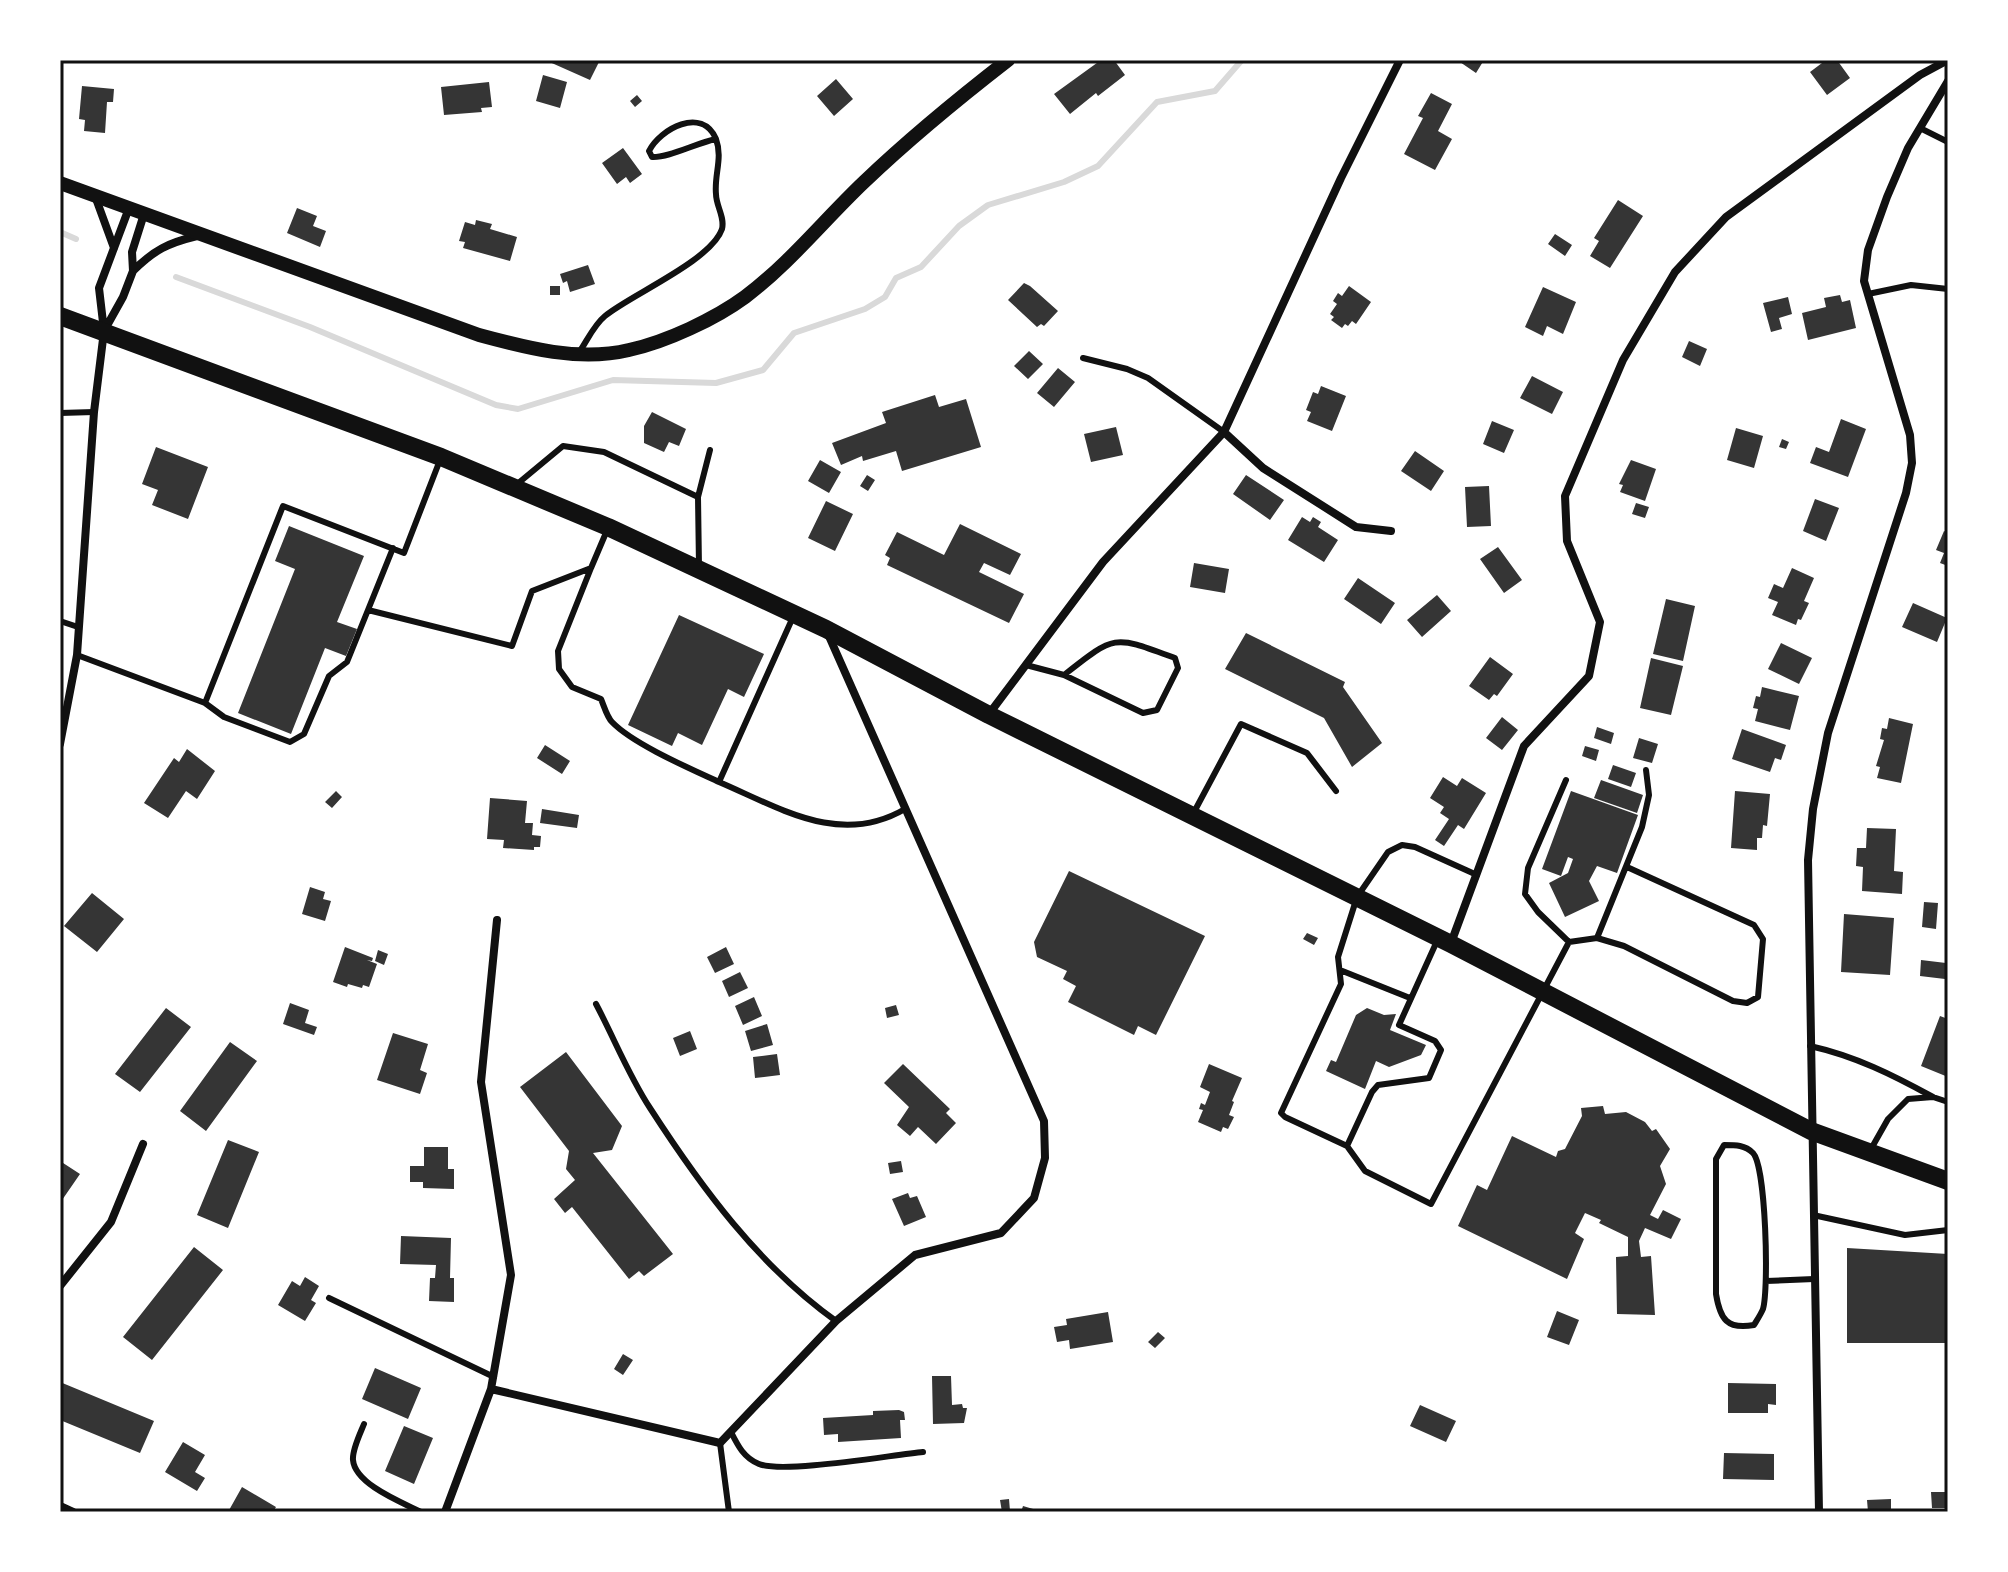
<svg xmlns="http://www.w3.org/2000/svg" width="2008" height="1572" font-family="Ubuntu,sans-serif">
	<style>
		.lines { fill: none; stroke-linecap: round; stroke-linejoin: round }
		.stream { stroke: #d9d9d9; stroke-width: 6 }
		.building { fill: #353535 }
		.service { stroke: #111; stroke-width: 6 }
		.minor { stroke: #111; stroke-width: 8 }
		.tertiary { stroke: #111; stroke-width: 14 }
		.primary { stroke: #111; stroke-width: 18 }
		.neatline { fill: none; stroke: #111; stroke-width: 3 }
	</style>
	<rect width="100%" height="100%" fill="#fff"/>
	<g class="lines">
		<!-- stream -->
		<path class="stream" d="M60,232L76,239
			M176,277L310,327L496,405L518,409L613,380L716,383L763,370L794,333L865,309L885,297L896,278L921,267L959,226L988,205L1064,182L1098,166L1157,102L1215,91L1242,60"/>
	</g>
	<!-- building -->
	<path class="building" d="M545,60H600L590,80Z
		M1101,60H1114L1125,75L1098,96L1096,93L1070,114L1054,94Z
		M1457,60H1484L1476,73Z
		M1826,60H1837L1850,78L1827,95L1810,72Z
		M543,75L567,82L560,108L536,101Z
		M836,79L853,99L834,116L817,96Z
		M489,82L492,107L481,108L482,112L444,115L441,87Z
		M82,86L114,89L113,102H107L105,133L84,131L85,120L79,119Z
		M1431,93L1452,104L1438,131L1452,139L1435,170L1404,154L1423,118L1418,116Z
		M637,95L642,101L635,107L630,101Z
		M623,148L642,174L630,183L626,177L617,184L602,163Z
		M1618,200L1643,216L1610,268L1590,256L1599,241L1594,238Z
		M297,208L317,216L313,226L326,231L320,247L287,233Z
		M476,220L492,224L490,229L517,237L510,261L463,248L465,242L459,241L465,222L475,225Z
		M1555,234L1572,245L1565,256L1548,244Z
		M588,265L595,284L570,292L567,281L563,283L560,274Z
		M1024,283L1030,286L1058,311L1044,326L1041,324L1037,327L1008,300Z
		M550,286H560V295H550Z
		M1349,286L1371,302L1356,324L1352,321L1348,326L1345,324L1342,328L1331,320L1334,317L1330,314L1337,304L1333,301L1338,293L1342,296Z
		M1543,287L1576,302L1563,334L1547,326L1543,336L1525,327Z
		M1840,295L1842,302L1850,300L1856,328L1808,340L1802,313L1826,307L1824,298Z
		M1788,297L1792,314L1779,318L1782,329L1771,332L1763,303Z
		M1689,341L1707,349L1700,366L1682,357Z
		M1029,351L1043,364L1028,379L1014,366Z
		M1058,368L1075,382L1054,407L1037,393Z
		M1532,376L1563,392L1552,414L1520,398Z
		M1321,386L1346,396L1332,431L1307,421L1311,412L1306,410L1313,392L1318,394Z
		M935,395L939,407L966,399L981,447L902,471L896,451L863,461L862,456L841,465L832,443L886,423L882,412Z
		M652,412L686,429L679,446L669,442L664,452L644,443V426Z
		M1841,419L1866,429L1848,477L1810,463L1816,447L1829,452Z
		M1492,421L1514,430L1504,453L1483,444Z
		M1116,427L1123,455L1091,462L1084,434Z
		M1736,428L1763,436L1754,468L1727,460Z
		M1782,439L1789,442L1786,449L1779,447Z
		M156,447L208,467L188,519L152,505L158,490L142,484Z
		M1415,451L1444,471L1431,491L1401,471Z
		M820,460L841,472L829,493L808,481Z
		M1631,460L1656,469L1645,501L1620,492L1623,485L1619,484Z
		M867,475L875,480L868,491L860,486Z
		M1246,475L1284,500L1270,520L1233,494Z
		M1489,486L1491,526L1467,527L1465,487Z
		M1815,499L1839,508L1826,541L1803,531Z
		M826,501L853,514L835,551L808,538Z
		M1636,503L1649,507L1645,518L1632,514Z
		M1302,517L1310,522L1313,517L1321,522L1318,527L1338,540L1324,562L1288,540Z
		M960,524L1021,554L1010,575L984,563L979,572L1024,594L1009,623L887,565L890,558L885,555L897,532L944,555Z
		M289,526L364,556L337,622L357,629L346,656L325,648L291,734L238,713L295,569L275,561Z
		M1944,531L1948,533V566L1940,563L1944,553L1936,550Z
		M1498,547L1522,580L1504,593L1480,559Z
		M1194,563L1229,569L1225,593L1190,587Z
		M1792,568L1814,578L1804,601L1809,603L1801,620L1798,619L1796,625L1772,615L1778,602L1768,598L1774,584L1783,588Z
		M1358,578L1395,603L1381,624L1344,599Z
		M1437,595L1451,611L1422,637L1407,620Z
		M1666,599L1695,606L1683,661L1653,654Z
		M1913,603L1947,618L1937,642L1902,627Z
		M679,615L764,654L744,697L728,689L702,745L678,733L672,746L628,725Z
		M1246,633L1345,682L1343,687L1382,743L1352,767L1324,718L1225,669Z
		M1781,643L1812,658L1799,684L1768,669Z
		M1490,657L1513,674L1497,696L1494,694L1489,700L1469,686Z
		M1651,658L1683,666L1671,715L1640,708Z
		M1762,687L1799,696L1790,730L1755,721L1758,709L1753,708L1756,696L1760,697Z
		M1502,717L1518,730L1502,750L1486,738Z
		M1889,718L1913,724L1901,783L1877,778L1880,767L1876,766L1884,740L1880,739L1882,728L1887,729Z
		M1597,727L1614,733L1611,744L1594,738Z
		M1742,729L1786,745L1781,760L1775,758L1770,772L1732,759Z
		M1639,738L1658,744L1652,763L1633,758Z
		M545,745L570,761L562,774L537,758Z
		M1585,746L1599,750L1596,761L1582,756Z
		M187,749L215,771L197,799L186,791L168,818L144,803L174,758L179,762Z
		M1613,765L1636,773L1631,787L1608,779Z
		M1443,777L1457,786L1462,778L1486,793L1464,829L1458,825L1444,846L1435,840L1449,819L1440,813L1444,807L1430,798Z
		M1601,780L1643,795L1637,813L1594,798Z
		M336,791L342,797L332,808L325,802Z
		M1571,791L1638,815L1617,873L1597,866L1589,881L1599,901L1565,917L1549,883L1568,873L1573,859L1568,857L1561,876L1542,869Z
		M1735,791L1770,794L1767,826L1763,825L1762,838H1757V850L1731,848Z
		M490,798L527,801L525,823H533L532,835L541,836L540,847H534V850L503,848L504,840L487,839Z
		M542,809L579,815L577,828L540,823Z
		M1867,828L1896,829L1894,871L1903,872L1902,894L1862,891L1863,867L1856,866L1857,848H1866Z
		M1069,871L1205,936L1156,1035L1138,1026L1134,1035L1068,1002L1076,986L1063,979L1067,971L1037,957L1034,942Z
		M310,887L325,892L323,899L331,901L325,921L302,914Z
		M92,893L124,919L97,952L64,926Z
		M1924,902L1938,903L1936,929L1922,927Z
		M1844,914L1894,918L1890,975L1841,972Z
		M1307,933L1318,938L1314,945L1303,939Z
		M345,947L373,958L372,961L367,960L377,964L369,987L363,985L362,988L348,984L347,987L333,982Z
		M726,947L734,964L715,973L707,957Z
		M378,950L388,954L384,965L375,961Z
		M1921,960L1946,963L1945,979L1920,976Z
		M740,972L748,988L729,997L722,981Z
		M754,997L762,1016L743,1025L735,1006Z
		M290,1003L309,1010L305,1023L317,1027L314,1035L283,1024Z
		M896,1005L899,1015L887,1018L885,1008Z
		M166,1008L191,1027L140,1092L115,1074Z
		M1367,1008L1384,1015L1396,1014L1390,1030L1426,1045L1421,1055L1389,1067L1376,1061L1365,1089L1326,1071L1331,1060L1336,1062L1356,1015Z
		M1940,1016L1948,1019V1077L1921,1066Z
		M767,1024L773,1045L751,1051L745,1031Z
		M690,1031L697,1049L680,1056L673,1038Z
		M393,1033L428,1044L420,1070L427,1073L420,1094L377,1080Z
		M230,1042L257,1061L206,1131L180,1111Z
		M566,1052L622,1126L612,1150L593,1153L673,1254L644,1276L639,1271L629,1279L572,1207L565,1213L554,1199L575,1180L566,1169L569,1151L520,1087Z
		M777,1054L780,1075L755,1078L753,1057Z
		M903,1064L950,1109L946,1113L956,1123L936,1144L918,1127L910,1136L897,1125L909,1107L884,1083Z
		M1209,1064L1242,1078L1232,1101L1234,1102L1229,1115L1234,1117L1228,1129L1223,1127L1221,1132L1198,1122L1203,1110L1199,1109L1201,1103L1205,1105L1210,1092L1200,1087Z
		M1603,1106L1605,1114L1626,1112L1645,1122L1652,1131L1656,1129L1670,1149L1660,1166L1666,1184L1650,1215L1658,1219L1663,1210L1681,1219L1671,1239L1645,1228L1639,1241L1641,1257L1651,1256L1655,1315L1617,1314L1616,1257L1628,1256V1237L1599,1223L1601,1220L1585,1213L1575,1233L1584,1239L1567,1279L1458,1226L1477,1185L1487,1190L1512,1136L1556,1157L1558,1151L1565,1149L1582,1116L1581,1108Z
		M228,1140L259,1152L228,1228L197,1215Z
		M424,1147H448V1169H454V1189L423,1188V1182H410V1166H424Z
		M60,1161L80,1174L60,1203Z
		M901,1161L903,1172L890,1174L888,1163Z
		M908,1193L910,1198L917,1196L926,1217L904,1226L892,1199Z
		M401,1236L451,1238L450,1278H454V1302L429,1301L430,1278H435L436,1265L400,1264Z
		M194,1247L223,1270L152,1360L123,1337Z
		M1847,1248L1948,1254V1343H1847Z
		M305,1277L319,1286L311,1300L316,1303L305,1321L278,1305L292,1281L300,1286Z
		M1557,1311L1579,1320L1569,1345L1547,1337Z
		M1108,1312L1113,1342L1070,1349L1069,1340L1057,1342L1054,1327L1067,1325L1066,1319Z
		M1158,1332L1165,1338L1155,1348L1148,1342Z
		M623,1354L633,1360L623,1375L614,1369Z
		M375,1368L421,1388L408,1419L362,1399Z
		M932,1376H951L952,1405L962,1404L963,1408H967L964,1423L933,1424Z
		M60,1382L154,1421L140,1453L60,1420Z
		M1728,1383L1776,1384V1405L1768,1404V1413H1728Z
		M1420,1405L1456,1421L1446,1442L1410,1426Z
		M899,1410L904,1412L905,1420H900L901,1438L838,1442V1434L824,1435L823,1418L873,1415V1411Z
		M404,1426L433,1438L414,1484L385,1471Z
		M183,1442L205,1455L195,1472L205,1478L197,1491L165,1472Z
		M1724,1453L1774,1454V1480L1723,1479Z
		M242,1487L276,1507L273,1512H228Z
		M1931,1492H1948V1508H1932Z
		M1009,1499L1010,1511L1002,1512L1000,1500Z
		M1891,1499V1512H1868L1867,1500Z
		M1023,1506L1040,1511V1512H1021Z"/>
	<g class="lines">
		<!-- service -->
		<path class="service" d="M1920,128L1948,142
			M1868,294L1911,285L1948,289
			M580,351C588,339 594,325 605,316C630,295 711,261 722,229C725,217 716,206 716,194C714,175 723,158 716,139C702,106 660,129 649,151L652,157C669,158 696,143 716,139
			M1083,358L1127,369L1148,378L1224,432
			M60,413L94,412
			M516,485L563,446L604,452L698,497L699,567
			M698,497L710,450
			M591,568L558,651L559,669L572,687L601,699C604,706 607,717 612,722C633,744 691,769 719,782
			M368,610L512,646L532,591L591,568L608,528
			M793,617L719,782C780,808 840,847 905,809
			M60,621L78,627
			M77,655L205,703L283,506L404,553L440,460
			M1026,665L1064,675L1143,713L1157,710L1178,668L1175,658C1113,635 1116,634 1064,675
			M205,703L224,717L290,742L304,734L329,676L347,662L393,548
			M1566,780L1528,868L1525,894L1538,912L1569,942
			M1193,814L1241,724L1307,753L1336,791
			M1597,938L1624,946L1733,1001L1747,1003L1758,997L1763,939L1754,925L1627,867
			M1437,941L1399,1025L1435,1041L1441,1050L1429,1078L1378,1085L1372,1092L1347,1146L1285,1117L1281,1113L1341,984L1338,957L1357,897L1388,852L1402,845L1415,847L1477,875
			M1340,970L1410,998
			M596,1004C614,1038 629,1076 650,1108C701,1187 759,1266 836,1321
			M1810,1046C1855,1056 1893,1075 1933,1097
			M1724,1145C1736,1145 1745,1145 1753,1153C1766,1167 1769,1288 1763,1309C1761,1314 1757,1320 1754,1325C1727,1330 1720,1319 1716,1294V1159Z
			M1347,1146L1365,1171L1431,1204L1569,942L1597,938L1642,827L1649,795L1646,770
			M1871,1149L1888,1119L1908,1099L1933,1097L1948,1102
			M1813,1215L1905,1235L1948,1230
			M1766,1281L1814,1279
			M329,1298L494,1377
			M364,1424C360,1434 352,1450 353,1460C355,1484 401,1502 421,1512
			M731,1432C738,1446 744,1458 759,1464C784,1474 891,1455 923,1452
			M720,1443L729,1512"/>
		<!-- minor -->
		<path class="minor" d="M95,196L114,248
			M133,271C154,250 168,243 197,236
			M104,331L123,297L133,271L132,252L144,214
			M1224,432L1263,468L1356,527L1391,531
			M989,714L1103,562L1224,432L1341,178L1400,60
			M60,744L77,655L94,412L104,331L99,288L129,208
			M1451,943L1524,746L1589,676L1600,622L1567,541L1565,496L1623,360L1675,272L1726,217L1920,75L1948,60
			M60,1286L111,1222L143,1144
			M491,1389L720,1443L836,1321L915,1255L1001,1233L1034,1198L1045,1158L1044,1121L828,634
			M60,1506L73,1512
			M445,1512L491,1389L511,1275L481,1082L497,920
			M1819,1512L1808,860L1813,809L1828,733L1906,493L1912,463L1910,435L1864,281L1868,250L1887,197L1908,148L1948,81"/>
		<!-- tertiary -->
		<path class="tertiary" d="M60,183L479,335C527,348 579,362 629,350C666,342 715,319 745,297C789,264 824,220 864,182C909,139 959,98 1008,60"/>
		<!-- primary -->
		<path class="primary" d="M60,316L441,457L608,527L826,629L989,715L1451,944L1811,1131L1948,1181"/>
	</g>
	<!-- border -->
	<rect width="2008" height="1572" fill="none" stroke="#ffffff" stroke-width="124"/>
	<rect x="62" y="62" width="1884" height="1448" class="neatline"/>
</svg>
